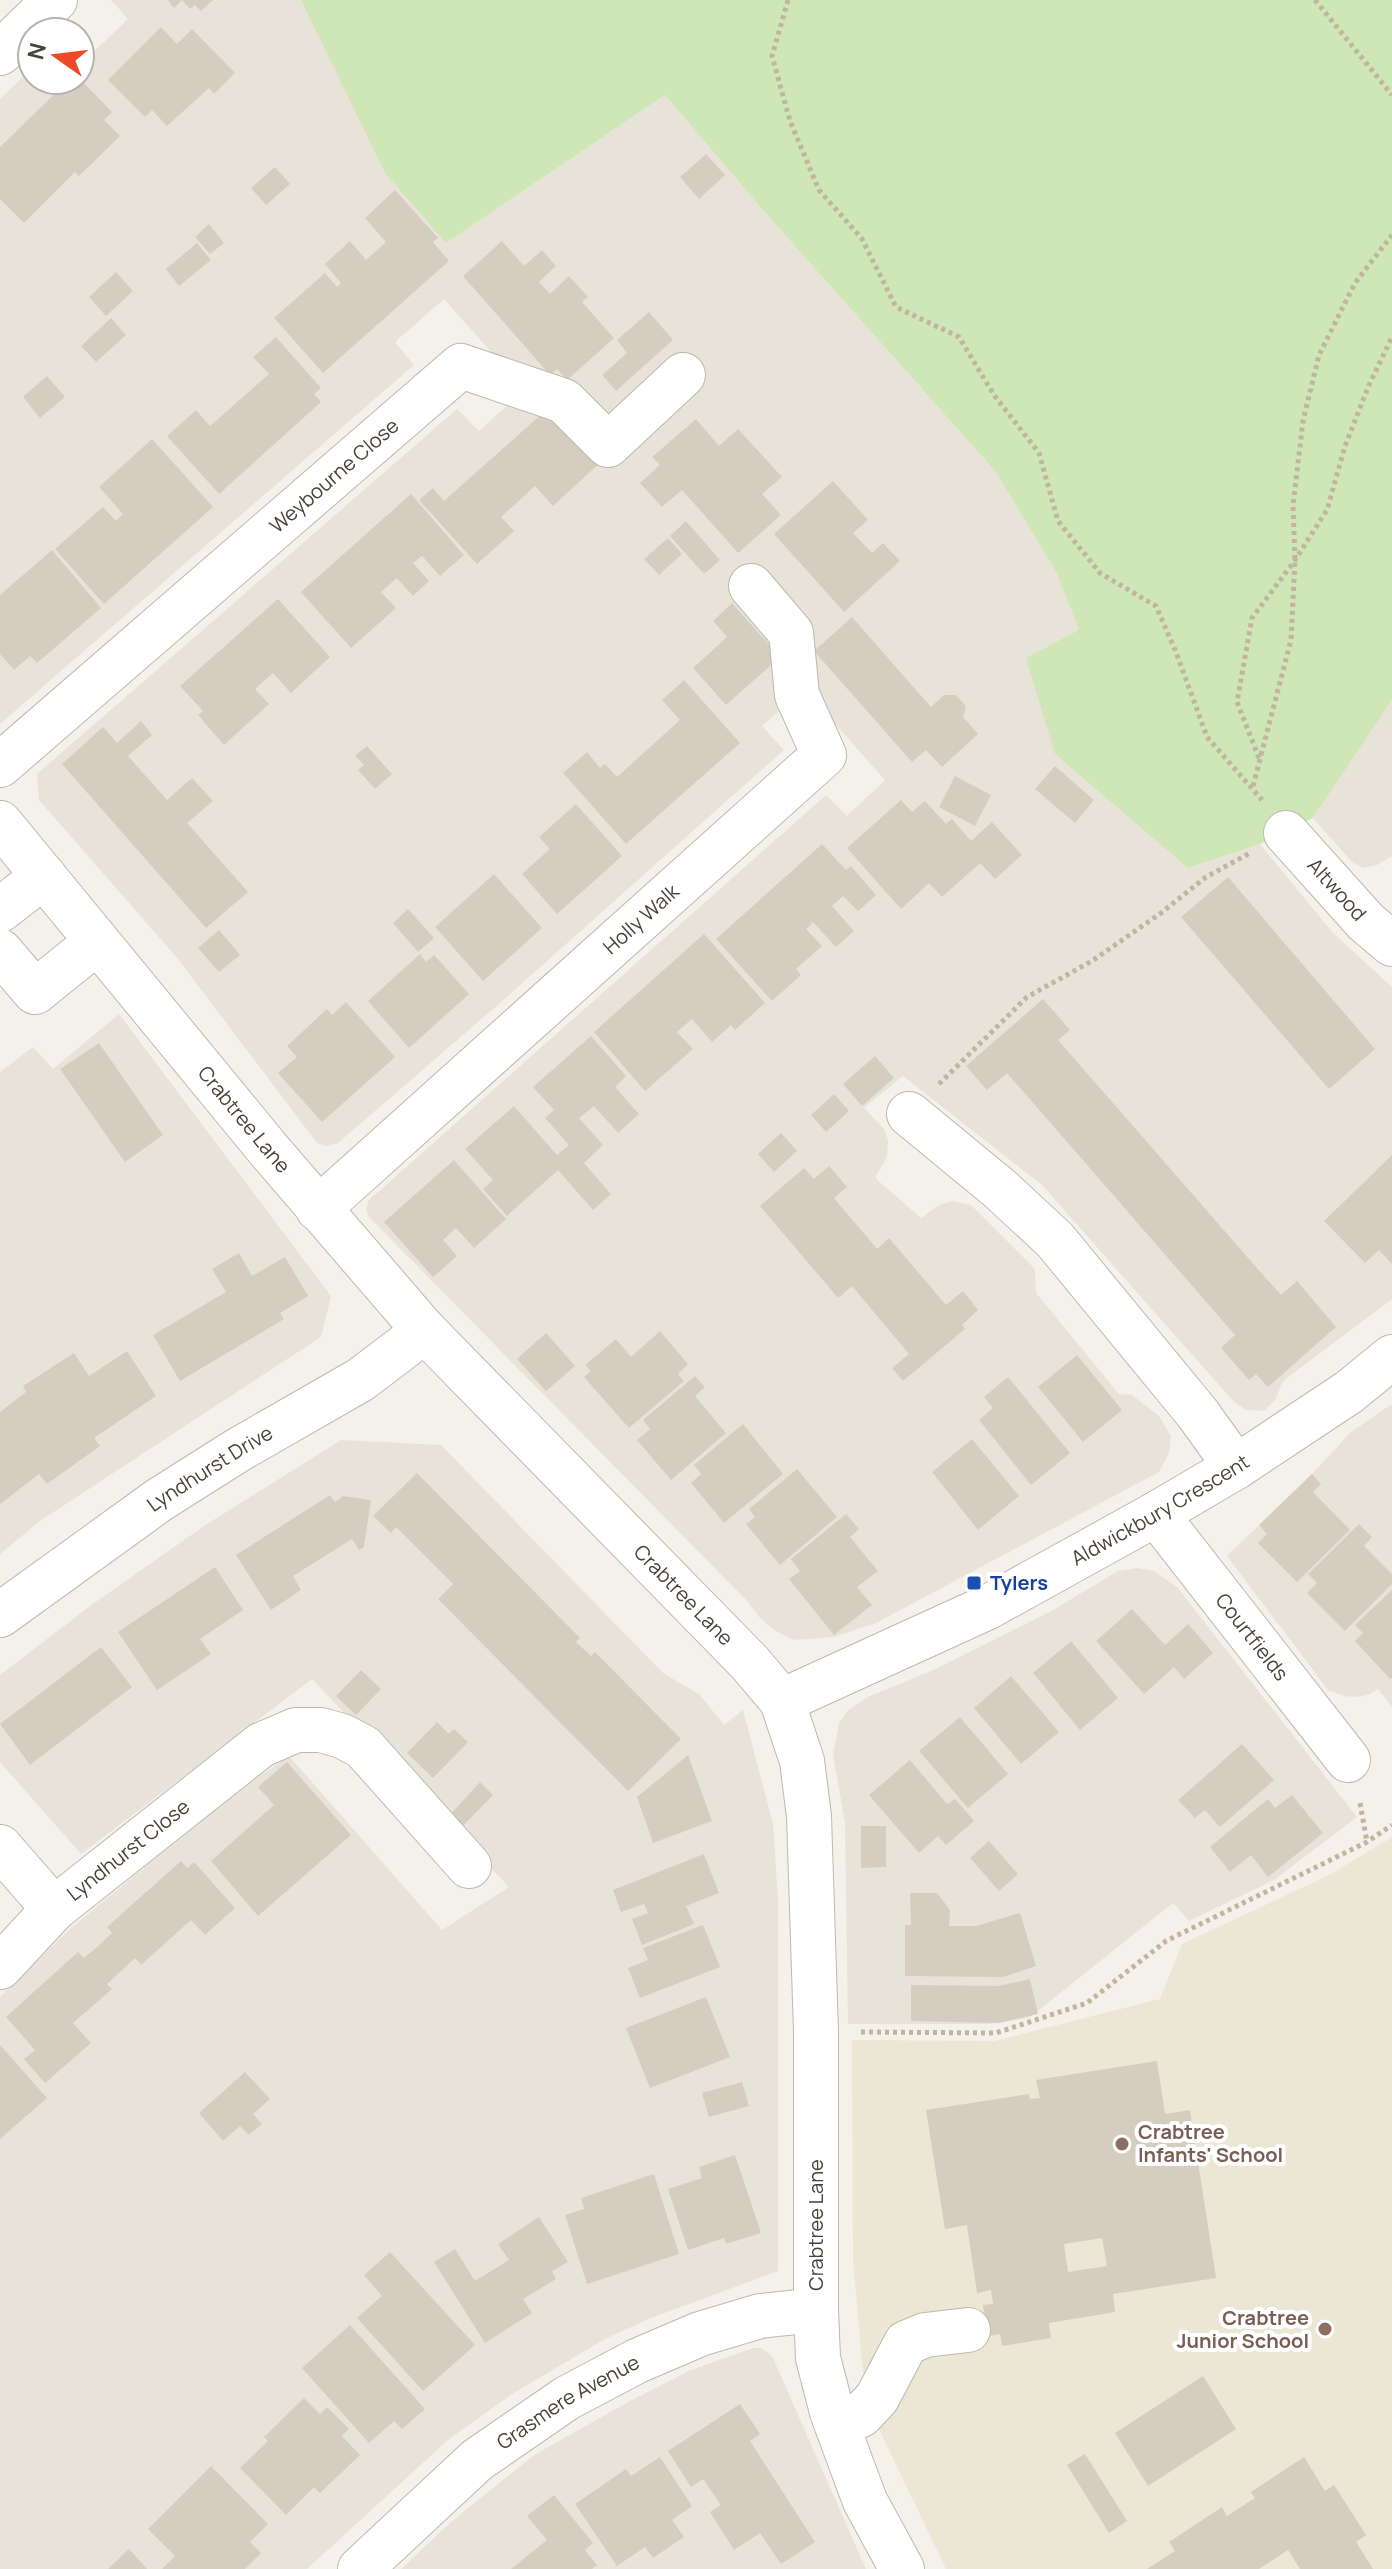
<svg xmlns="http://www.w3.org/2000/svg" width="1392" height="2569" font-family="Manrope,sans-serif">
	<style>
		.residential { fill: #e8e3d9 }
		.education { fill: #ece6d5 }
		.green { fill: #cfe6b6 }
		.building { fill: #d5cdc0; fill-rule: evenodd }
		.lines { fill: none; stroke-linecap: round; stroke-linejoin: round }
		.minor-casing { stroke: #bfb9ad; stroke-width: 46 }
		.path { stroke: #c0b59f; stroke-width: 5; stroke-dasharray: 4 4; stroke-linecap: butt }
		.minor { stroke: #fff; stroke-width: 44 }
		.transit-dot { fill: #1a4fb4; stroke: #fff; stroke-width: 3 }
		.education-dot { fill: #8d6e63; stroke: #fff; stroke-width: 3 }
		.labels { text-anchor: middle; stroke-width: 8; stroke-linejoin: round; paint-order: stroke }
		.street-label { font-size: 20px; fill: #484238; stroke: #fff }
		.transit-label { font-size: 20px; font-weight: bold; fill: #164399; stroke: #fff; text-anchor: start }
		.education-label { font-size: 20px; font-weight: bold; fill: #785e54; stroke: #fff; text-anchor: start }
	</style>
	<rect width="100%" height="100%" fill="#f4f1ea"/>
	<!-- residential -->
	<path class="residential" d="M111,0H301L331,58L446,243L665,95L762,209L995,471L1056,572L1079,630L1188,868L1260,844L1333,933L1392,987V1299L1283,1381L1275,1400L1264,1411L1246,1410L1234,1402L1042,1185L903,1076L864,1108L884,1129L888,1140L887,1157L875,1178L921,1218L939,1205L952,1201L971,1205L1035,1269L1036,1293L1119,1394L1132,1395L1159,1416L1171,1436L1169,1453L1159,1472L876,1623L834,1637L795,1640L777,1632L760,1618L747,1601L369,1217L366,1209L369,1200L826,795L847,816L885,780L804,689L762,726L784,750L500,1003L338,1143L325,1146L317,1143L178,959L39,800L37,774L457,409L479,431L525,390L444,299L395,342L414,365L0,724V99L32,68V80H80V65L128,19Z
		M1392,700V856L1377,865L1363,868L1352,862L1313,818Z
		M119,1014L331,1296L321,1337L40,1521L0,1554V1072L33,1047L53,1069Z
		M1392,1404V1707L1378,1689L1368,1695L1356,1697L1344,1696L1328,1690L1227,1556L1312,1474L1351,1432Z
		M341,1440L441,1445L663,1673L700,1695L724,1725L743,1710L773,1824L778,1901V2271L651,2318L605,2339L512,2394L449,2439L307,2569H0V1997L71,1928L227,1799L289,1756L442,1930L509,1887L312,1679L81,1854L0,1762V1675L90,1606L204,1526Z
		M1137,1568L1154,1571L1177,1587L1357,1817L1274,1880L1189,1921L1173,1903L1029,2018L990,2024H848L845,1823L833,1755L839,1723L848,1710L868,1697L933,1670L1053,1610L1118,1571Z
		M753,2348H761L772,2356L866,2569H401L451,2522L534,2455L630,2401L691,2370Z"/>
	<!-- education -->
	<path class="education" d="M1392,1837V2569H946L879,2429L863,2372L853,2260L852,2040L994,2041L1160,1999L1182,1944L1331,1874Z"/>
	<!-- green -->
	<path class="green" d="M301,0H1392V700L1313,818L1260,844L1188,868L1055,754L1026,658L1079,630L1056,572L995,471L762,209L665,95L446,243L385,173Z"/>
	<!-- building -->
	<path class="building" d="M168,0H213L201,11L195,5L190,9L182,0L174,8Z
		M161,27L177,44L192,29L235,73L214,94L209,88L167,126L152,110L145,117L108,80Z
		M69,80H81L112,112L104,120L120,136L79,176L75,172L24,223L0,199V147Z
		M706,154L725,175L699,199L680,177Z
		M275,167L290,184L266,205L251,188Z
		M395,190L438,238L433,242L449,261L323,373L274,318L325,273L337,287L341,283L325,264L350,241L366,260L386,242L365,218Z
		M209,224L224,243L210,254L195,237Z
		M502,241L524,266L542,250L556,266L539,282L550,294L569,276L588,297L582,302L614,338L567,380L557,369L550,375L463,276Z
		M197,243L211,260L179,286L166,269Z
		M116,272L133,291L106,316L89,297Z
		M649,312L673,340L616,391L602,375L627,353L617,340Z
		M111,318L126,335L96,362L81,346Z
		M276,337L321,388L314,394L321,402L219,494L167,436L196,410L210,426L269,374L253,357Z
		M47,376L65,397L40,418L23,397Z
		M553,404L603,460L553,506L535,486L501,517L514,531L477,564L419,500L433,488L444,501Z
		M696,419L719,446L738,429L782,477L762,494L781,515L738,553L682,490L662,507L640,483L660,465L652,457Z
		M152,439L213,507L104,604L55,549L103,507L116,521L123,514L99,487Z
		M833,481L868,520L853,533L872,553L883,543L900,561L844,612L774,534Z
		M411,494L464,555L440,576L422,556L413,563L429,581L413,596L397,578L381,592L396,608L351,648L301,592Z
		M686,521L720,560L704,574L670,536Z
		M668,538L682,554L659,575L644,559Z
		M52,550L101,608L37,663L30,656L14,670L0,654V595Z
		M278,599L330,657L291,693L273,673L255,689L269,704L224,745L198,715L203,711L180,686Z
		M732,603L780,657L726,705L693,668L727,637L713,621Z
		M852,617L931,707L944,695H956L966,706L963,717L978,734L942,767L926,750L912,762L814,651Z
		M684,680L740,743L626,844L563,773L587,752L600,768L605,764L617,777L680,720L662,700Z
		M141,721L152,735L128,756L167,800L192,778L213,801L187,823L248,892L206,928L62,764L103,727L117,743Z
		M367,746L392,774L375,789L358,770L364,765L355,756Z
		M1055,766L1094,800L1075,823L1035,789Z
		M955,776L991,795L975,826L939,807Z
		M901,800L912,812L925,801L946,824L952,819L971,841L992,822L1022,855L995,879L980,863L942,897L929,883L901,909L847,848Z
		M576,804L622,856L557,914L522,874L550,849L539,837Z
		M822,844L846,870L851,866L876,895L858,911L843,896L832,906L854,931L836,947L813,922L806,929L822,946L796,969L801,975L772,1001L716,939Z
		M494,874L542,928L483,981L435,927Z
		M1228,877L1375,1049L1329,1089L1181,917Z
		M408,909L434,938L418,952L393,923Z
		M219,930L240,955L219,972L198,948Z
		M704,934L765,1003L735,1030L731,1025L712,1042L692,1019L677,1032L693,1049L645,1091L594,1032Z
		M420,954L426,962L434,955L469,994L409,1048L368,1001Z
		M1043,999L1070,1030L1058,1040L1256,1267L1281,1295L1297,1281L1336,1327L1268,1387L1256,1374L1249,1380L1221,1348L1235,1335L1007,1073L987,1090L966,1066Z
		M346,1002L395,1057L322,1122L278,1073L297,1057L287,1046L327,1009L332,1015Z
		M591,1036L626,1076L615,1087L639,1114L618,1133L594,1106L579,1118L603,1145L584,1163L611,1194L593,1210L558,1170L507,1216L483,1189L493,1180L465,1149L514,1106L557,1155L569,1145L545,1118L554,1110L533,1087Z
		M99,1043L163,1135L125,1162L60,1069Z
		M875,1056L894,1078L862,1106L843,1084Z
		M834,1094L849,1111L826,1132L811,1115Z
		M781,1133L797,1151L774,1172L758,1154Z
		M1392,1155V1264L1379,1250L1365,1263L1324,1221Z
		M454,1160L506,1219L474,1248L456,1228L443,1240L457,1256L433,1277L384,1222Z
		M829,1166L847,1187L834,1198L877,1249L889,1238L946,1305L963,1291L978,1310L962,1325L965,1329L903,1381L892,1368L909,1354L852,1286L838,1298L760,1206L804,1168L814,1179Z
		M239,1253L252,1276L285,1257L308,1296L280,1313L284,1319L180,1381L153,1335L226,1292L212,1269Z
		M660,1331L688,1364L678,1374L684,1381L629,1428L584,1377L591,1371L585,1365L616,1339L631,1357Z
		M546,1333L575,1366L546,1391L517,1359Z
		M127,1351L156,1396L94,1438L100,1446L47,1484L39,1474L0,1504V1412L26,1392L23,1386L74,1353L89,1376Z
		M1077,1355L1122,1410L1083,1442L1038,1387Z
		M695,1376L705,1387L695,1396L726,1433L671,1480L637,1440L650,1429L643,1420Z
		M1008,1377L1070,1453L1031,1485L979,1420L993,1408L984,1397Z
		M743,1424L783,1474L724,1523L691,1483L701,1474L694,1465Z
		M972,1439L1019,1496L978,1530L932,1472Z
		M797,1469L837,1517L780,1565L746,1524L755,1517L749,1509Z
		M417,1473L580,1638L576,1642L591,1656L595,1652L681,1739L628,1791L438,1599L453,1584L396,1527L391,1533L373,1516Z
		M1312,1474L1321,1484L1313,1492L1350,1530L1297,1582L1258,1543L1267,1534L1259,1525Z
		M330,1495L335,1502L343,1496L371,1500L364,1547L359,1550L352,1539L293,1576L301,1590L271,1610L236,1555Z
		M846,1514L859,1529L850,1537L878,1571L857,1587L872,1605L834,1635L789,1579L800,1571L791,1559Z
		M1359,1524L1372,1537L1364,1546L1392,1574V1584L1345,1631L1307,1593L1317,1583L1308,1574Z
		M215,1567L243,1610L200,1639L211,1654L157,1690L118,1632Z
		M1392,1590V1678L1390,1679L1355,1641L1363,1633L1355,1625Z
		M1132,1609L1165,1645L1188,1624L1213,1653L1184,1679L1174,1667L1144,1694L1096,1641Z
		M1071,1641L1118,1698L1080,1730L1033,1673Z
		M101,1647L132,1687L30,1765L0,1724Z
		M361,1670L381,1689L356,1715L336,1696Z
		M1011,1676L1059,1732L1021,1764L974,1708Z
		M960,1717L1008,1774L968,1808L919,1751Z
		M437,1722L449,1734L454,1729L468,1742L433,1778L407,1753Z
		M1242,1744L1274,1780L1220,1827L1205,1810L1195,1818L1178,1800Z
		M688,1755L712,1821L653,1843L637,1797Z
		M910,1760L947,1804L955,1799L974,1821L946,1845L938,1836L919,1853L869,1795Z
		M287,1762L351,1835L258,1916L211,1861L274,1805L258,1787Z
		M480,1782L493,1795L460,1829L448,1817Z
		M1292,1795L1323,1833L1268,1877L1251,1855L1230,1872L1210,1847L1268,1799L1275,1808Z
		M861,1826H886V1867L861,1868Z
		M989,1841L1018,1874L999,1891L970,1858Z
		M704,1854L719,1893L686,1906L694,1924L642,1945L632,1919L648,1913L644,1904L621,1912L613,1890Z
		M181,1861L187,1868L194,1862L235,1908L205,1935L191,1920L141,1965L135,1958L107,1984L112,1989L73,2023L91,2043L45,2083L24,2059L35,2050L6,2017L78,1952L84,1958L97,1947L112,1933L107,1927Z
		M910,1893H937L950,1910L949,1926H976L1020,1913L1036,1966L1003,1977L905,1976V1925H911Z
		M703,1925L720,1967L640,1998L628,1968L648,1960L643,1948Z
		M1030,1979L1038,2014L999,2023L911,2021V1985L999,1986Z
		M706,1997L730,2057L650,2088L626,2028Z
		M0,2045L47,2098L0,2139Z
		M1157,2061L1165,2114L1190,2110L1216,2278L1113,2294L1115,2312L1049,2323L1051,2338L1002,2346L1000,2334L988,2336L983,2305L993,2304L991,2290L977,2293L967,2225L945,2229L926,2110L1029,2094L1030,2099L1040,2098L1036,2080ZM1102,2238L1107,2266L1068,2272L1064,2244Z
		M245,2072L270,2099L253,2114L262,2124L249,2135L240,2126L223,2141L199,2113Z
		M742,2082L749,2106L709,2117L702,2093Z
		M735,2155L761,2233L726,2244L724,2238L688,2250L668,2189L702,2178L699,2167Z
		M654,2174L679,2254L587,2284L565,2215L584,2209L581,2198Z
		M539,2217L568,2262L552,2271L556,2279L523,2299L532,2313L485,2343L434,2262L455,2249L475,2281L509,2260L498,2244Z
		M390,2252L475,2345L423,2391L357,2318L382,2296L364,2275Z
		M350,2325L425,2409L402,2429L394,2421L369,2443L302,2368Z
		M1203,2376L1236,2429L1148,2486L1115,2433Z
		M304,2398L320,2414L327,2407L349,2429L342,2436L360,2455L320,2493L314,2487L286,2515L240,2468L268,2441L264,2437Z
		M740,2404L760,2434L750,2441L815,2542L781,2564L760,2533L734,2550L710,2512L721,2505L703,2479L691,2487L668,2451Z
		M1085,2454L1127,2521L1109,2533L1067,2465Z
		M660,2457L692,2506L672,2520L684,2537L653,2558L645,2547L617,2566L575,2504L626,2469L631,2476Z
		M1304,2457L1325,2491L1334,2485L1366,2535L1356,2542L1373,2569H1300L1288,2550L1259,2569H1147L1175,2551L1169,2542L1222,2507L1227,2516L1255,2498L1251,2492Z
		M211,2466L268,2524L250,2542L261,2553L245,2569H162L175,2556L148,2529Z
		M554,2495L593,2543L585,2550L597,2565L592,2569H511L547,2540L527,2516Z
		M129,2549L147,2569H108Z"/>
	<g class="lines">
		<!-- minor casing -->
		<g class="minor-casing">
			<g id="minor">
				<path d="M0,53L55,0"/>
				<path id="s1" d="M0,765L461,366L564,401L608,445L683,375"/>
				<path id="s2" d="M0,823L268,1149L423,1329L750,1663L782,1701L802,1761L809,1816L816,2032V2310L818,2358L832,2412L865,2501L902,2569"/>
				<path id="s3" d="M1286,833L1366,922L1392,944"/>
				<path d="M0,910L44,876"/>
				<path d="M0,951L35,992L97,942"/>
				<path d="M909,1114L1000,1189L1055,1240L1198,1414L1236,1467"/>
				<path id="s4" d="M318,1209L824,755L797,695L791,633L751,586"/>
				<path id="s5" d="M1156,1514L1348,1760"/>
				<path id="s6" d="M0,1615L159,1500L238,1450L360,1380L405,1346L423,1329"/>
				<path id="s7" d="M782,1701L988,1607L1156,1514L1236,1467L1349,1392L1392,1357"/>
				<path d="M0,1847L54,1909"/>
				<path id="s8" d="M0,1967L54,1909L261,1745L296,1730H321L342,1736L363,1747L469,1866"/>
				<path d="M837,2425L861,2415L877,2398L906,2343L925,2335L968,2330"/>
				<path id="s9" d="M360,2569L477,2460L567,2398L637,2361L700,2334L760,2316L816,2310"/>
			</g>
		</g>
		<!-- path -->
		<path class="path" d="M788,0L772,56L790,121L819,190L862,239L896,307L959,337L994,395L1039,453L1058,521L1100,573L1156,606L1176,652L1207,737L1262,800
			M1315,0L1392,95
			M1259,758L1237,702L1252,618L1295,560L1327,510L1345,446L1369,385L1392,337
			M1253,786L1291,640L1295,560L1293,505L1303,421L1319,355L1355,283L1392,235
			M939,1084L1027,997L1092,961L1161,913L1206,877L1250,853
			M1360,1803L1367,1842
			M861,2032L996,2033L1087,2003L1166,1941L1367,1842L1392,1825"/>
		<!-- minor -->
		<use href="#minor" class="minor"/>
	</g>
	<!-- markers -->
	<rect class="transit-dot" x="966" y="1575" width="16" height="16" rx="4"/>
	<g class="education-dot">
		<circle cx="1122" cy="2144" r="8"/>
		<circle cx="1325" cy="2329" r="8"/>
	</g>
	<g class="labels">
		<!-- street labels -->
		<g class="street-label">
			<text dy="7" stroke="none"><textPath href="#s1" startOffset="442">Weybourne Close</textPath></text>
			<text dy="7" stroke="none"><textPath href="#s3" startOffset="76">Altwood</textPath></text>
			<text dy="7" stroke="none"><textPath href="#s4" startOffset="434">Holly Walk</textPath></text>
			<text dy="7" stroke="none"><textPath href="#s2" startOffset="384">Crabtree Lane</textPath></text>
			<text dy="7" stroke="none"><textPath href="#s6" startOffset="256">Lyndhurst Drive</textPath></text>
			<text dy="7" stroke="none"><textPath href="#s7" startOffset="424">Aldwickbury Crescent</textPath></text>
			<text dy="7" stroke="none"><textPath href="#s2" startOffset="1032">Crabtree Lane</textPath></text>
			<text dy="7" stroke="none"><textPath href="#s5" startOffset="156">Courtfields</textPath></text>
			<text dy="7" stroke="none"><textPath href="#s8" startOffset="174">Lyndhurst Close</textPath></text>
			<text transform="translate(816 2225) rotate(-90)" y="7">Crabtree Lane</text>
			<text dy="7" stroke="none"><textPath href="#s9" startOffset="268">Grasmere Avenue</textPath></text>
		</g>
		<!-- transit labels -->
		<g class="transit-label">
			<text x="990" y="1590">Tylers</text>
		</g>
		<!-- education labels -->
		<g class="education-label">
			<text x="1138" y="2139">Crabtree<tspan x="1138" dy="23">Infants' School</tspan></text>
			<text x="1309" y="2325" text-anchor="end">Crabtree<tspan x="1309" dy="23">Junior School</tspan></text>
		</g>
	</g>
	<!-- north arrow -->
	<g transform="translate(56 56) rotate(284)"><circle r="38" fill="#ffffff" stroke="#b6b3af" stroke-width="2"/>
	<path d="M0-6L14 30L0 20L-14 30Z" fill="#ed4b28"/>
	<text y="-12" font-size="22" font-weight="bold" text-anchor="middle" fill="#484238">N</text>
	</g>
</svg>
